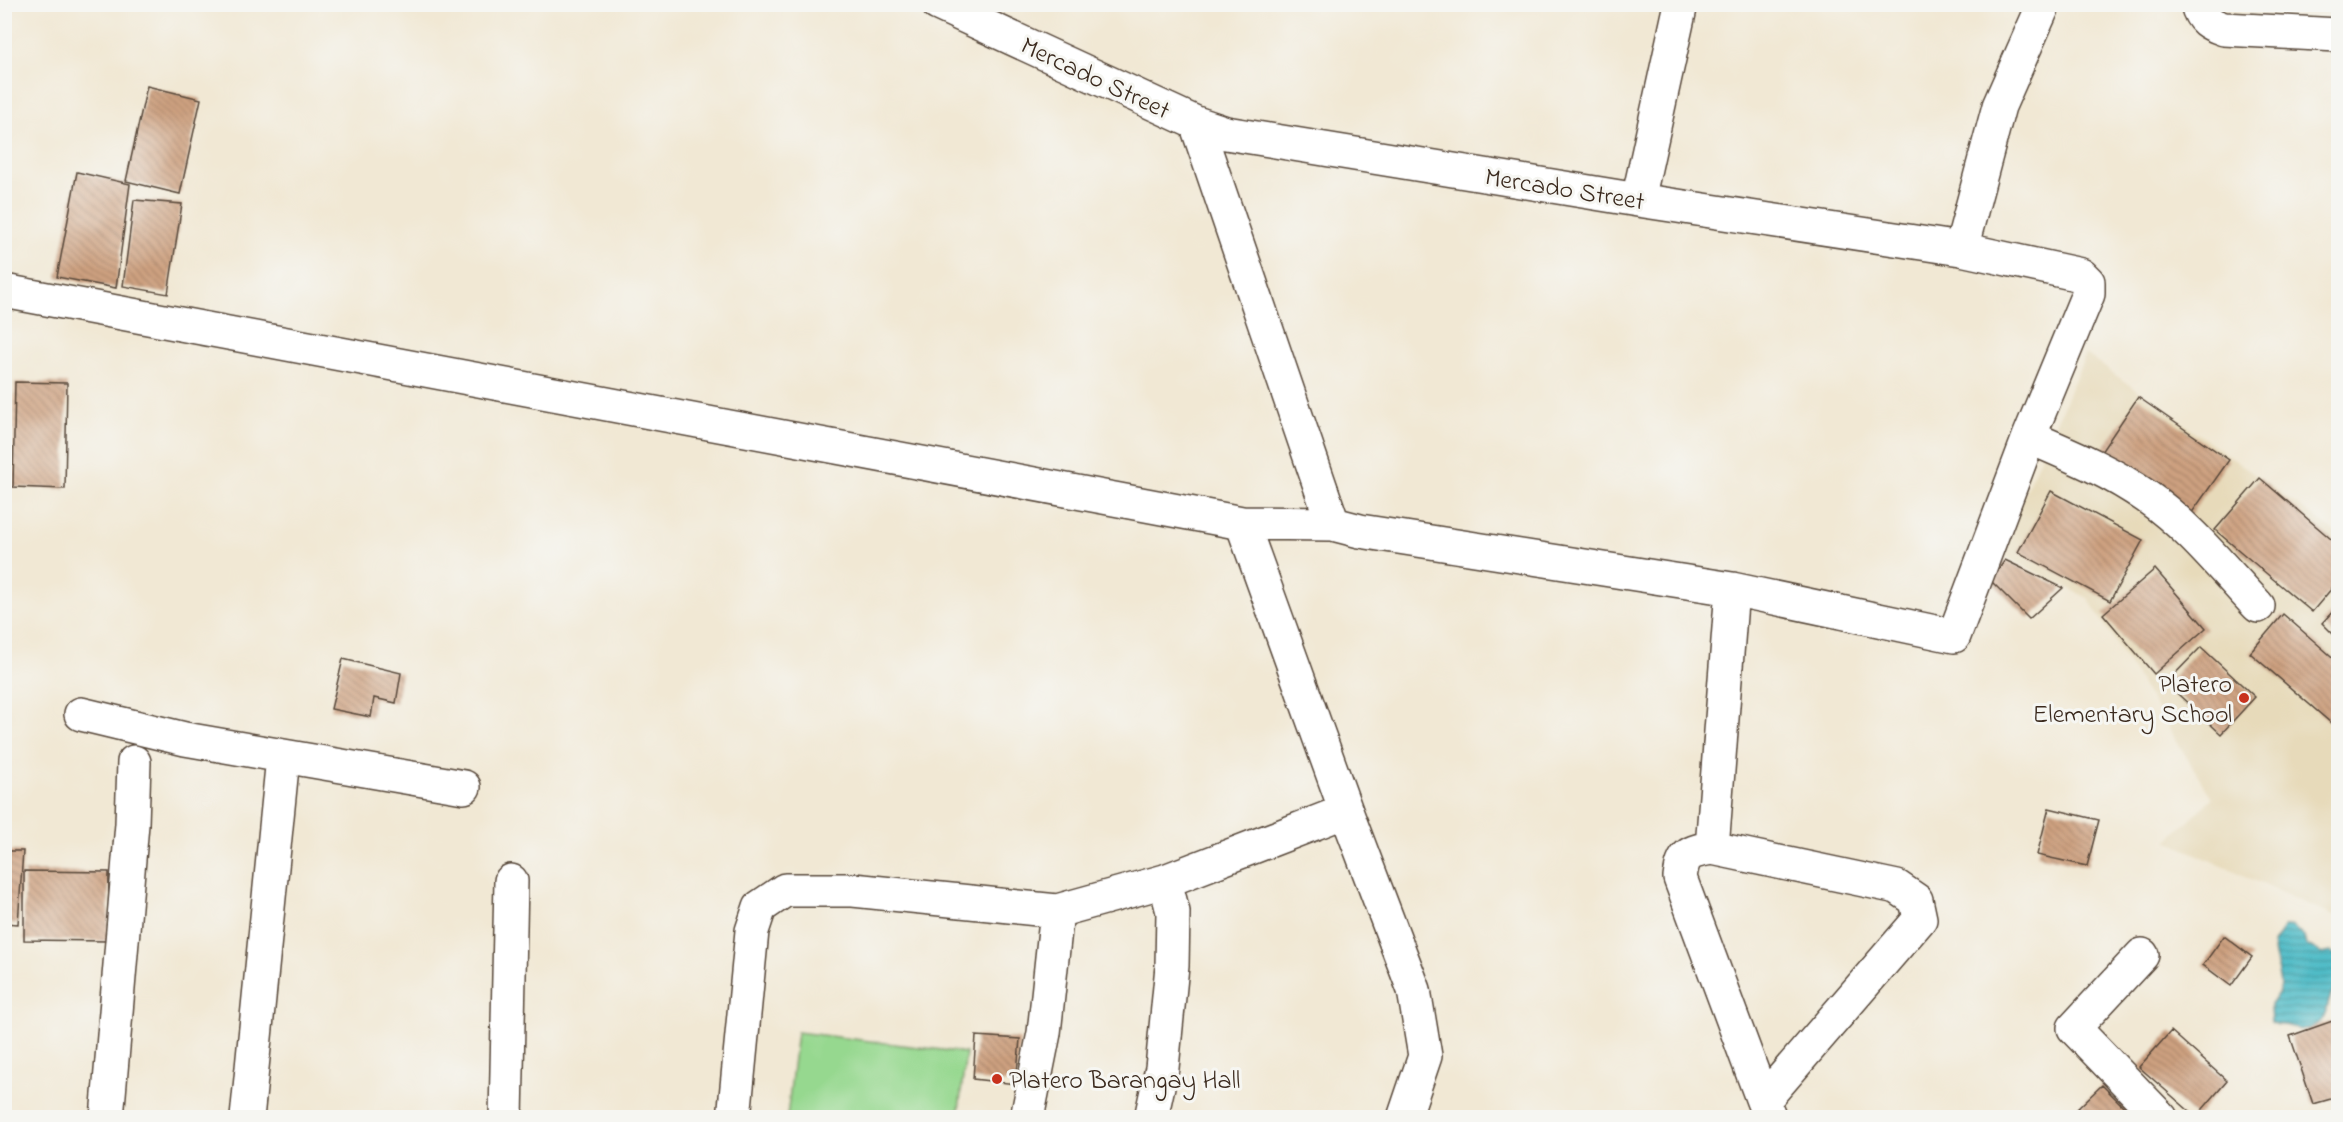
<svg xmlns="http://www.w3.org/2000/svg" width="2343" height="1122" font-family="'Indie Flower',sans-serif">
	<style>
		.built { fill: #e7daba }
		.pitch { fill: #96d88f; stroke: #688156; stroke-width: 1.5 }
		.water { fill: url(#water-rules); stroke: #457372; stroke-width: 1.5 }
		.building { fill: url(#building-back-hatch) }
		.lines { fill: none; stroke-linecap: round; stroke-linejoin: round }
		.minor-casing { stroke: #564639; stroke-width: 36 }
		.minor { stroke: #fff; stroke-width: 33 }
		.poi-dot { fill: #c8321e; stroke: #f6f6f2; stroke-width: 2 }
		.labels { text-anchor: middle; stroke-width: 6; stroke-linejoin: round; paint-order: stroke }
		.street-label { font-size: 26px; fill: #3b2a1e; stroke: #f6f6f2 }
		.poi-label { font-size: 26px; fill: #3b2a1e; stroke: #f6f6f2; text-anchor: end }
	</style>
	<defs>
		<pattern id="water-rules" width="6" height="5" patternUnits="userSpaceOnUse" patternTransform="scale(1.5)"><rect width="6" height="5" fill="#4fbcc7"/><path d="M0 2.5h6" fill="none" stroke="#4399a1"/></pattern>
		<pattern id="building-back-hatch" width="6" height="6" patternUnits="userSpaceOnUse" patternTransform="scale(1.5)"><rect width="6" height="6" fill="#cea180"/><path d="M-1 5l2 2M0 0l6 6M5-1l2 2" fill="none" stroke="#a88368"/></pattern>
	</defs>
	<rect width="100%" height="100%" fill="#f6f6f2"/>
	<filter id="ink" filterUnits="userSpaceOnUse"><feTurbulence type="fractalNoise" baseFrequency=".0167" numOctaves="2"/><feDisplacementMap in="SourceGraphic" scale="12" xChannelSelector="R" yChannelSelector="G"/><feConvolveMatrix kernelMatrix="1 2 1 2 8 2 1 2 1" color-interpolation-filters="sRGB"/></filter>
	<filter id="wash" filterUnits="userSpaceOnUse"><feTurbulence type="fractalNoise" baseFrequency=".008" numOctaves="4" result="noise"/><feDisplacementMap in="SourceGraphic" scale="24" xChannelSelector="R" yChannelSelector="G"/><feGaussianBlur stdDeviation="1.35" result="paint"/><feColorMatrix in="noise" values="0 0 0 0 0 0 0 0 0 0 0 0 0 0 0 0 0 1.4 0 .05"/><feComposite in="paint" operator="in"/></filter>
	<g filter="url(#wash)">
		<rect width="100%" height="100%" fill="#f1e8d4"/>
		<!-- built -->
		<path class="built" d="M2086,354L2338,534V918L2167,841L2212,798L2088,598L1998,553Z"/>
		<!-- pitch -->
		<path class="pitch" d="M797,1032L966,1053L958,1117H787Z"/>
		<!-- water -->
		<path class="water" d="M2291,926L2304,937L2306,945L2322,954L2331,952L2338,956V983C2324,997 2332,1022 2310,1028C2299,1032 2288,1023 2278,1025L2271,1022L2270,1005L2279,992L2280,984L2273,943L2284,927Z"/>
		<g id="blocks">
			<!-- building -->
			<path class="building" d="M147,86L201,99L180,194L126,181Z
				M77,172L130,184L116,288L57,277Z
				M134,200L182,204L168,294L123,286Z
				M15,382L67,383L65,489L13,487Z
				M2138,397L2229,460L2191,514L2101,452Z
				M2260,478L2338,545V581L2312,612L2215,530Z
				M2051,491L2143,540L2110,601L2018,552Z
				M2005,560L2063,588L2029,619L1991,581Z
				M2155,569L2206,628L2154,674L2103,614Z
				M2338,606V639L2322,623Z
				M2283,614L2338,662V729L2250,653Z
				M2201,647L2255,697L2221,734L2166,683Z
				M343,659L401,673L396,703L374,698L371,717L331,709Z
				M2049,808L2099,820L2087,866L2037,855Z
				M4,851H23L18,924L4,923Z
				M24,871L109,872L108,941L24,940Z
				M2224,936L2252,957L2231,986L2203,965Z
				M2338,1019V1097L2313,1104L2290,1036Z
				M2171,1031L2227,1081L2196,1117L2139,1067Z
				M976,1036L1020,1039L1016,1084L973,1079Z
				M2102,1085L2131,1114L2127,1118H2081L2075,1111Z"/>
		</g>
	</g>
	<g filter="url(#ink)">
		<use href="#blocks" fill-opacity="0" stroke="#564639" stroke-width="1.5"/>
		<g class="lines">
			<!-- minor casing -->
			<g class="minor-casing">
				<path id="minor" d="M938,4L1196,123L1226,133L1638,200L1961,249L1999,106L2044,4
					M2197,4C2201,20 2209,24 2224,29L2338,35
					M1196,123L1333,524
					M1638,200L1681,4
					M4,291L1242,523L1333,524L1360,531L1732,589L1954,636L2029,437L2088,294V282L2081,275L1961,249
					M2029,437C2071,455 2110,471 2147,497C2189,526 2223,569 2258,606
					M1242,523L1346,811L1414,990L1425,1056L1404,1118
					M81,714L185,739L464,787
					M1712,848L1732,589
					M2142,955L2074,1028L2161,1118
					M1763,1101L1920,919L1916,900L1897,887L1712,848C1689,852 1683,853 1680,878L1763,1101L1770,1118
					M107,1118L132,824L134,762
					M247,1118L283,757
					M506,1118L511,881
					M734,1118L752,931L760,907L785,890H853L1057,911L1165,881L1346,811
					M1027,1118L1044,1033L1057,911
					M1151,1118L1162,1068L1172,966L1173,912L1165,881"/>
			</g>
			<!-- minor -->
			<use href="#minor" class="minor"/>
		</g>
	</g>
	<!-- markers -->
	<g class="poi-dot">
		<circle cx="2244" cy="698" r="6"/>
		<circle cx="997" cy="1079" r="6"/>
	</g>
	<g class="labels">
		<!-- street labels -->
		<g class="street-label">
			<text transform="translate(1096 77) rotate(25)" y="9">Mercado Street</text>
			<text transform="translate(1565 188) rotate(9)" y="9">Mercado Street</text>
		</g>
		<!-- poi labels -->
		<g class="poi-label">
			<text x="2232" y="692">Platero<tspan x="2232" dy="30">Elementary School</tspan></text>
			<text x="1009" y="1088" text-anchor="start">Platero Barangay Hall</text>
		</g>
	</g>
	<!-- margin -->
	<rect width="2343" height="1122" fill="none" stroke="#f6f6f2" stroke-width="24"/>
</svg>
